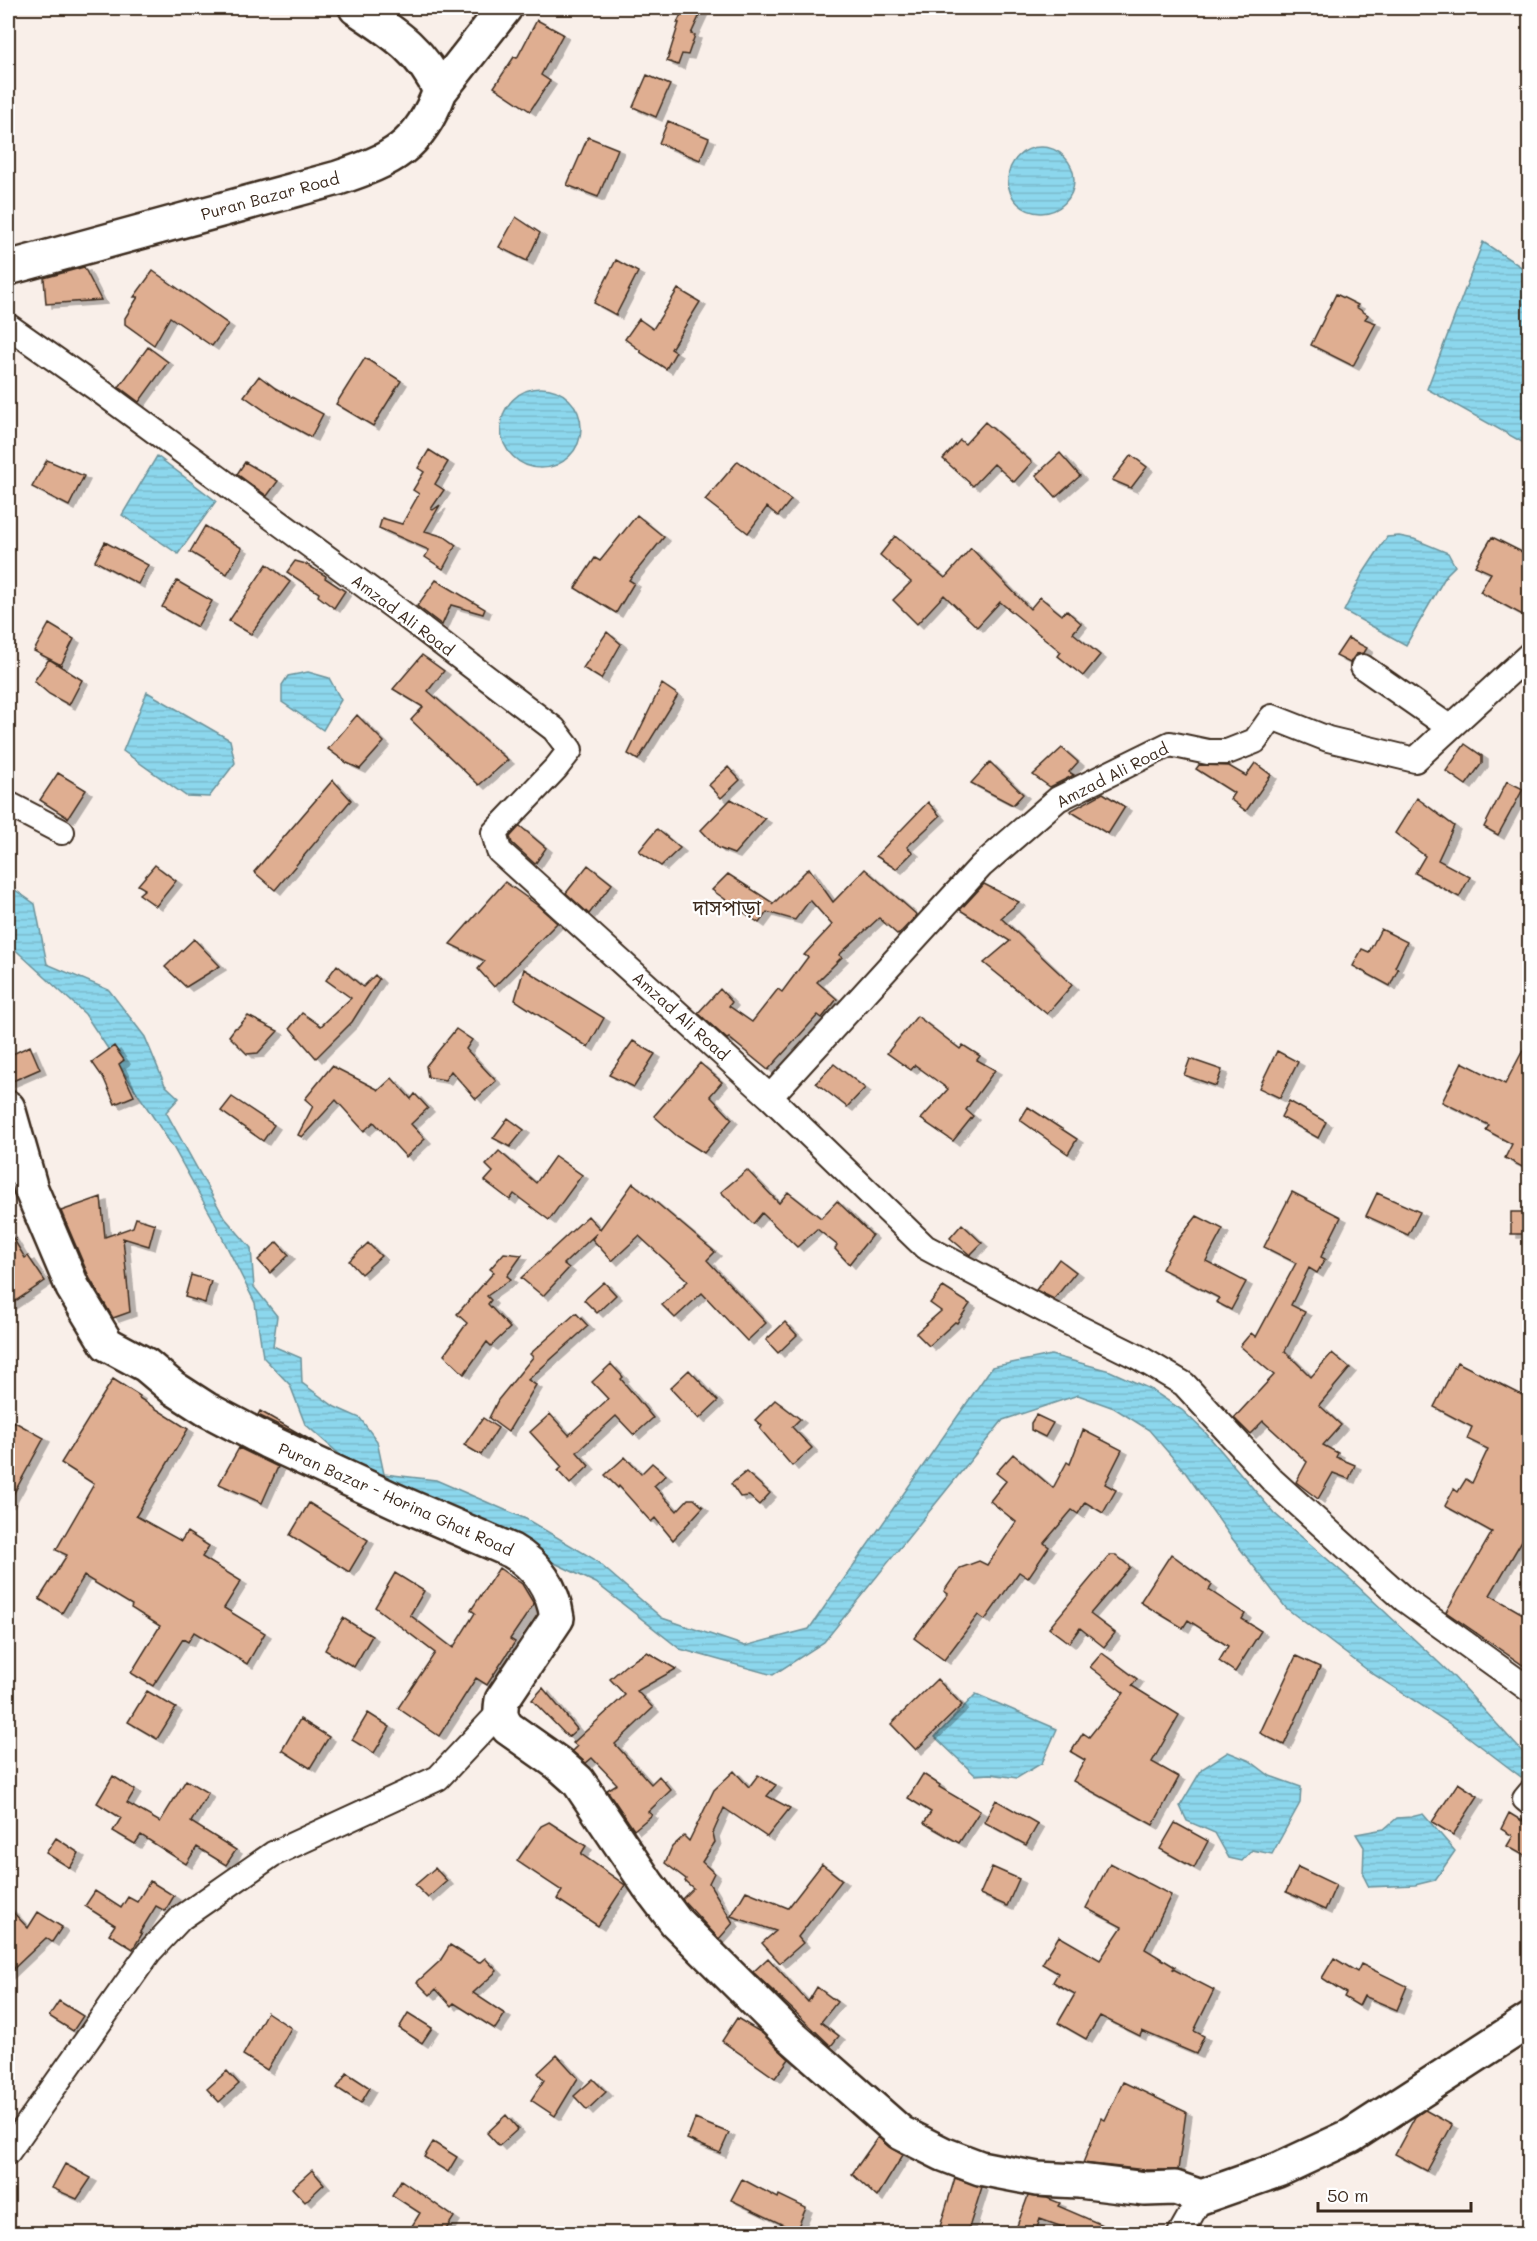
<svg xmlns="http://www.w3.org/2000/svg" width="1537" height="2241" font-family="Mali,'Noto Sans Bengali',sans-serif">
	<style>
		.water { fill: url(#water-rules); stroke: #6c929a; stroke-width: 1.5 }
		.building { fill: #dfae91; stroke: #3b2a1e; stroke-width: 1.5; filter: url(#shadow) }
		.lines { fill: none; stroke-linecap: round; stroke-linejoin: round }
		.street-casing { stroke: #3b2a1e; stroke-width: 28 }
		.secondary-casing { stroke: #3b2a1e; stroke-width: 38 }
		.street { stroke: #fff; stroke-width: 24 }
		.secondary { stroke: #fff; stroke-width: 33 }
		.labels { text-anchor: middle; stroke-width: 4.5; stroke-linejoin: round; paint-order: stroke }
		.street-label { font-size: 16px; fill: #3b2a1e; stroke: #fff }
		.quarter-label { font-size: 20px; fill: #3b2a1e; stroke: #fff }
	</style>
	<defs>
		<pattern id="water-rules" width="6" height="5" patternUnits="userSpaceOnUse" patternTransform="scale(1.5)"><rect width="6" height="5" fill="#8cd7ed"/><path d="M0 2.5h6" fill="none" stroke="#7ab9cb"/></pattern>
		<filter id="shadow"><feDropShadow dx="6" dy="4" stdDeviation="0" flood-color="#0004"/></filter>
	</defs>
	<rect width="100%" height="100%" fill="#f9efe9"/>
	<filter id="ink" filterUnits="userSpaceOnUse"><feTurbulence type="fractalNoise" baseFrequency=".0167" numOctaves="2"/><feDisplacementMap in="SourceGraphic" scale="12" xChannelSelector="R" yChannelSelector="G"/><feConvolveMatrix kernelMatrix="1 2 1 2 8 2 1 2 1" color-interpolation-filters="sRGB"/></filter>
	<g filter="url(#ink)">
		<!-- water -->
		<path class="water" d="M1008 180a33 33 0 1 1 66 0a33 33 0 1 1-66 0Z
			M1483,242L1529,272V446L1427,389Z
			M501 428a40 40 0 1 1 80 0a40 40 0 1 1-80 0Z
			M157,456L216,501L178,554L122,515Z
			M1399,536L1414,539L1448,553L1455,566L1447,574L1406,645L1344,611L1362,575L1387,537Z
			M308,672L329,678L341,700L323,730L282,702V685L288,676Z
			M147,692L230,740L235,763L209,797L186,796L123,751Z
			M8,885L35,904L47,964L109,990L145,1037L165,1085L179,1098L166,1112L224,1217L251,1248L254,1287L277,1316L273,1346L301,1358L302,1383L335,1407L360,1418L377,1441L384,1474L436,1480L526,1519L594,1559L662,1618L745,1646L809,1629L992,1367L1051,1355L1110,1371L1150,1389L1182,1410L1205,1432L1275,1514L1348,1577L1452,1675L1529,1759V1783L1458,1729L1370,1672L1286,1608L1231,1537L1185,1472L1149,1430L1114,1408L1078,1395L1003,1420L824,1642L773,1675L680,1649L596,1583L507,1540L378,1488L305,1424L290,1385L263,1357L255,1303L212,1217L173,1147L85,1014L8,943Z
			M976,1694L1057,1729L1042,1763L1017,1778L991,1774L975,1775L935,1737Z
			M1228,1752L1250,1761L1270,1776L1301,1787L1300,1803L1272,1854L1252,1850L1242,1861L1229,1858L1215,1833L1187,1821L1180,1806L1202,1769Z
			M1423,1814L1455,1851L1435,1880L1415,1885L1369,1887L1363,1875L1364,1847L1356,1834L1384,1829L1397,1818L1411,1817Z"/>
		<!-- building -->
		<path class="building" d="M684,8H703L691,34L695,35L688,55L682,54L678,65L667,61L679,23H677Z
			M537,20L563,34L541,75L550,81L530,111L494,87L514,57L517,58Z
			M647,75L670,85L656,117L633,107Z
			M668,121L709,138L700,160L659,143Z
			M588,137L618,149L598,197L567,185Z
			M516,217L540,233L527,261L499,247Z
			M616,260L638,272L616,315L594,303Z
			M84,267L101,300L46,304L44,278Z
			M153,271L228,324L212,346L170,317L154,345L125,324V318L138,297H134Z
			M678,289L700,302L671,349L676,352L666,369L640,352L641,351L625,339L639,319L653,329Z
			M1336,294L1358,305L1356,307L1368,315L1365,319L1376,323L1353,366L1311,345Z
			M148,347L168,362L139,402L119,387Z
			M365,358L401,381L373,426L336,404Z
			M259,376L275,388L323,414L311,437L271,415L244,396Z
			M985,422L1032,462L1014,482L994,464L973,486L943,459L960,440L965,444Z
			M429,450L448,462L435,484L444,490L431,509L433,510L440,505L425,531L445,537L456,545L443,569L425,557L429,550L379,528L382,518L402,524L419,494L413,490L424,472L418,468Z
			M1060,453L1080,476L1056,497L1036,475Z
			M1131,455L1147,467L1131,488L1112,480Z
			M47,460L84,476L69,506L32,487Z
			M738,461L791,500L778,516L767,507L748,533L705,500Z
			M245,462L278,481L267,496L237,474Z
			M637,515L664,537L629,580L634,583L616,613L575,588L595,558L600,561Z
			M205,526L242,548L227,574L190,552Z
			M895,536L945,578L971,548L1030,609L1040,597L1062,615L1066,610L1081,623L1073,633L1100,655L1083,676L1058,656L1061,652L1000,602L977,627L944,595L917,624L893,600L911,582L880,555Z
			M1492,537L1530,556V619L1480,592L1491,573L1475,566Z
			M105,542L148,565L138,584L95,561Z
			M295,561L306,564L326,576L325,578L345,591L334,608L318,596L319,593L287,572Z
			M267,564L290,582L251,634L229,621Z
			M436,580L485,609L483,614L451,605L442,625L417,606Z
			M177,581L212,601L197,627L162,607Z
			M49,624L74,639L61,665L34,651Z
			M607,632L621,644L601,679L583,668Z
			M1348,638L1367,648L1364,653L1356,654L1350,663L1336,656Z
			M422,655L444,671L428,691L508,760L479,785L411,720L423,707L393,689Z
			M49,659L82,680L69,705L49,694L34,681Z
			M662,684L678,695L638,760L628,754Z
			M357,715L384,742L360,769L347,763L328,749Z
			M1465,744L1482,756V763L1466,785L1446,771Z
			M1062,748L1078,762L1069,772L1074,775L1050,787L1033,775Z
			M990,762L1023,794L1013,805L971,783Z
			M1255,763L1271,775L1246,811L1230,799L1234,793L1196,769L1199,765L1229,766L1246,776Z
			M728,767L740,780L721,798L709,785Z
			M58,773L86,790L68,818L40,800Z
			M333,780L351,800L275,890L254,872Z
			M1507,781L1523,789L1498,835L1484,827Z
			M1103,793L1125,807L1108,834L1070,811Z
			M1417,798L1454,826L1438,860L1470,877L1459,897L1415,873L1425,856L1395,833Z
			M731,799L765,819L734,854L718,848L701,830Z
			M928,802L940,816L907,847L913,852L896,869L876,856Z
			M520,826L546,848L535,864L512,843L510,837Z
			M657,829L680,848L661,866L639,851Z
			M155,865L176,881L156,906L139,894L145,889L138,885Z
			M588,865L612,884L589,914L566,893Z
			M809,868L833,902L865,869L917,915L898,935L879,918L839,955L842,957L817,982L837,999L822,1018L818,1015L768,1070L729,1038L727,1039L698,1013L720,989L732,1002L729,1006L752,1022L778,989L782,992L808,957L804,955L832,925L810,900L795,920L767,912L759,923L712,890L728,874L773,903L772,905Z
			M505,882L537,905L557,923L494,987L478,969L485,961L450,944Z
			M984,884L1019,902L1001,918L1072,985L1047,1014L984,963L1010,941L960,910Z
			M1381,929L1407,942L1395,967L1398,969L1390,986L1353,966L1362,949L1369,952Z
			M194,939L220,966L186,987L165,967Z
			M337,965L363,987L375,975L379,979L352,1022L316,1058L290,1028L302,1013L321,1026L351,998L326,980Z
			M524,969L604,1018L588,1047L515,1000Z
			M248,1016L278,1031L258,1053L247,1054L229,1036L235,1028L238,1027Z
			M917,1016L960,1049L963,1045L980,1056L977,1060L995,1070L966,1110L973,1116L953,1141L921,1119L948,1089L915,1065L911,1070L887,1053Z
			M456,1029L472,1040L466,1049L496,1081L476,1099L451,1071L445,1080L428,1077L426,1066Z
			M1530,1037V1171L1505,1158L1512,1144L1486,1130L1489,1125L1442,1102L1462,1062L1505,1084Z
			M633,1041L655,1054L634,1087L609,1075Z
			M30,1046L40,1069L8,1083V1056Z
			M114,1046L124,1060L119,1064L134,1096L115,1104L104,1079L92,1062Z
			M1277,1051L1298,1062L1280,1098L1259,1088Z
			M1190,1059L1222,1070L1216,1086L1184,1075Z
			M700,1063L722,1082L710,1096L732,1119L704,1153L677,1136L654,1116Z
			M834,1064L865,1088L847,1107L816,1083Z
			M332,1066L379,1090L392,1078L411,1099L415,1094L428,1108L411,1124L425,1139L406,1157L374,1122L364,1131L336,1100L302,1137L298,1135L313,1106L305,1099Z
			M232,1097L274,1125L263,1141L221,1111Z
			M1289,1101L1326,1122L1318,1138L1281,1117Z
			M1028,1107L1077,1139L1068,1154L1020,1120Z
			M508,1118L524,1130L510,1147L493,1138Z
			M499,1151L536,1183L555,1156L582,1175L549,1220L514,1194L510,1200L485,1181L493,1172L486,1165Z
			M747,1170L779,1203L788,1192L821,1218L837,1201L872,1235L849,1264L835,1249L837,1245L817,1229L797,1247L762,1213L753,1224L721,1192Z
			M633,1183L715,1252L707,1260L766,1323L747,1341L702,1293L675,1318L662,1305L688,1281L639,1236L612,1261L592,1239L597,1233L564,1264L569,1268L543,1296L521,1278L588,1216L600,1229Z
			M1292,1192L1341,1217L1321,1257L1325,1259L1317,1273L1309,1268L1291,1305L1305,1312L1285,1351L1311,1377L1332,1353L1350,1368L1319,1405L1341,1425L1323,1445L1338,1453L1336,1457L1355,1465L1349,1479L1333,1473L1318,1499L1296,1482L1307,1462L1263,1421L1250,1434L1234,1418L1274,1375L1240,1346L1251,1333L1256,1337L1296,1263L1264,1247Z
			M1377,1193L1420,1212L1408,1235L1366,1216Z
			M101,1197L105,1237L133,1227L136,1218L155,1224L149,1246L123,1238L130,1312L113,1318L90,1279L61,1211Z
			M1511,1212H1530V1234H1511Z
			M1197,1216L1223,1229L1206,1261L1246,1282L1231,1310L1216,1302L1219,1298L1162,1269L1178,1240Z
			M962,1224L982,1243L970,1255L950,1238Z
			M8,1230L25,1258L28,1256L45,1281L8,1306Z
			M277,1242L289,1255L270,1273L258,1260Z
			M368,1243L381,1256L361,1274L349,1261Z
			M504,1253L522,1255L507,1276L511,1279L487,1296L491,1300L488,1304L510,1328L491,1346L487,1342L464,1374L444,1355L467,1323L457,1314L494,1272L490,1269Z
			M1059,1259L1076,1272L1054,1299L1036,1290Z
			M191,1275L211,1281L205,1303L185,1297Z
			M604,1282L616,1295L597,1313L584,1300Z
			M943,1287L970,1304L957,1323L955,1322L929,1346L916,1333L941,1311L930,1303Z
			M576,1313L588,1326L528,1380L536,1385L508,1432L489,1418L498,1400L533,1357L530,1354Z
			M785,1322L797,1335L778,1353L766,1340Z
			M1457,1362L1530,1399V1527L1490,1595L1530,1618V1670L1446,1612L1492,1532L1445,1506L1454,1489L1458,1492L1466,1479L1472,1483L1488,1449L1467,1439L1472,1427L1434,1407Z
			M611,1364L623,1377L621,1379L653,1418L634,1435L616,1416L577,1452L589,1466L570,1484L558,1471L562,1467L530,1432L550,1414L569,1435L608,1399L592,1382Z
			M689,1370L718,1401L699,1419L670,1388Z
			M113,1379L140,1396L139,1398L188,1429L136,1516L181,1541L187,1532L209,1546L202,1557L241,1581L224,1608L265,1633L247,1664L194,1632L188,1642L183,1639L153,1686L131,1673L160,1626L131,1608L132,1605L84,1576L62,1613L39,1599L67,1555L56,1550L94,1484L61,1463Z
			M775,1400L800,1419L792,1427L812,1448L792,1466L760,1429L762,1426L755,1420Z
			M260,1411L314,1442L258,1415Z
			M1036,1415L1053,1423L1045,1437L1031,1430V1423Z
			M483,1418L498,1428L481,1455L464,1445Z
			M13,1421L44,1438L8,1504V1431Z
			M1083,1430L1122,1450L1105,1484L1116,1490L1103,1513L1085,1502L1078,1514L1072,1510L1044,1543L1049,1547L1028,1578L1019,1572L985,1620L978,1615L944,1660L914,1638L948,1594L944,1591L960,1568L979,1561L987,1565L1016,1522L990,1501L1006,1481L996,1473L1013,1454L1053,1488L1067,1462L1070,1464Z
			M239,1448L278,1467L262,1503L219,1484Z
			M625,1457L641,1474L652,1463L666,1475L654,1486L677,1511L688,1499H694L703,1507L673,1540L655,1518L651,1522L619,1486L618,1488L605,1475Z
			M746,1472L770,1493L759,1505L749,1496L740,1497L731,1484Z
			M309,1503L368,1540L349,1572L290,1535Z
			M1171,1554L1212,1585L1209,1590L1245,1614L1242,1619L1261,1631L1235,1672L1219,1661L1228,1646L1188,1620L1183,1628L1140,1602Z
			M1110,1555H1116L1130,1567L1090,1614L1115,1633L1104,1647L1080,1628L1069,1643L1049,1628Z
			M499,1568L522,1584L534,1604L510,1639L515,1642L487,1685L476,1678L439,1736L398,1708L435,1653L375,1607L395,1573L424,1591L410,1615L453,1648L475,1613L471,1610Z
			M343,1618L372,1636L354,1667L325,1650Z
			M647,1652L676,1669L637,1691L653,1708L615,1744L651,1784L659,1776L671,1790L648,1812L652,1815L634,1830L607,1790L617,1784L592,1758L586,1763L572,1751L577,1746L573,1743L625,1695L610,1679L626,1665Z
			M1102,1653L1137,1679L1132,1686L1179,1715L1152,1762L1179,1777L1153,1825L1073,1781L1085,1760L1071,1752L1083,1733L1089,1737L1124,1693L1090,1667Z
			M1296,1656L1320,1667L1284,1745L1260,1733Z
			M937,1679L962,1705L916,1750L891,1724Z
			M543,1688L577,1729L568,1737L532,1700Z
			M147,1691L176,1708L157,1739L128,1722Z
			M368,1713L390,1727L374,1753L352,1740Z
			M300,1719L329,1737L310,1768L282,1750Z
			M734,1771L749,1787L758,1775L776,1785L767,1796L790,1808L767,1837L724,1808L713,1833L715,1842L702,1862L714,1873L709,1883L733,1923L719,1939L682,1899L693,1888L685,1881L686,1879L665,1863L672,1847L684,1836L689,1841L714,1790Z
			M923,1774L940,1785L939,1787L980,1811L959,1843L924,1823L931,1812L908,1798Z
			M113,1776L135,1790L127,1803L160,1822L186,1780L208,1793L191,1822L236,1850L226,1865L197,1847L186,1864L141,1835L135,1844L113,1831L121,1818L97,1803Z
			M1458,1783L1478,1796L1453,1835L1432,1822Z
			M996,1800L1038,1824L1026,1845L984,1822Z
			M1509,1813L1522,1821L1525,1816L1530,1817V1859L1507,1846L1513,1836L1501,1829Z
			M549,1822L586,1846L581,1854L625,1885L598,1926L557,1899L562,1891L517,1861L541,1826Z
			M1175,1823L1208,1841L1194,1868L1160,1849Z
			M56,1838L79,1853L70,1868L46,1853Z
			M1110,1863L1171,1895L1145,1949L1175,1967L1173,1969L1214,1990L1194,2031L1204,2036L1196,2054L1142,2031L1140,2036L1100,2016L1086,2039L1058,2023L1075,1994L1053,1982L1058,1973L1042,1964L1059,1936L1100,1960L1122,1927L1086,1908Z
			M822,1864L842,1880L798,1937L803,1943L780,1963L762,1943L776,1931L731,1916L746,1891L788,1908Z
			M992,1867L1019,1879L1007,1906L980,1894Z
			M1298,1867L1336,1885L1325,1910L1286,1892Z
			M435,1868L447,1881L428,1898L415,1885Z
			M150,1881L174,1896L165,1911L156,1906L140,1932L142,1934L133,1949L109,1934L115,1925L85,1906L95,1891L121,1908L128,1897L137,1902Z
			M8,1907L28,1928L38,1912L62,1927L52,1942L46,1938L8,1974Z
			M450,1945L479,1963L485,1958L497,1971L473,1993L505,2014L495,2029L454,2003L451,2006L436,1989L430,1995L417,1982L440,1961Z
			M768,1958L808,2002L817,1987L837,2002L821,2022L839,2036L831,2046L753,1972Z
			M1334,1958L1357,1972L1361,1964L1407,1986L1397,2010L1364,1996L1359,2006L1344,1997L1346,1993L1322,1978Z
			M59,2001L83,2016L73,2031L49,2016Z
			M267,2012L291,2028L267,2070L243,2055Z
			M408,2013L432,2028L422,2043L399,2028Z
			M737,2018L762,2033L789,2059L775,2078L722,2041Z
			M557,2055L578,2078L555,2116L531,2100L544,2080L538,2073Z
			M227,2071L239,2084L219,2102L207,2089Z
			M347,2073L370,2088L361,2103L337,2088Z
			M593,2079L606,2092L587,2110L574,2096Z
			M1123,2082L1186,2112L1178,2170H1146L1083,2163L1101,2118L1105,2120Z
			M1425,2110L1452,2125L1427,2171L1395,2154L1415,2117Z
			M506,2115L518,2129L499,2146L487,2133Z
			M695,2119L729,2133L720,2153L687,2139Z
			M878,2137L889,2147L903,2155L877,2197L852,2174Z
			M433,2142L457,2157L448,2172L424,2157Z
			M65,2164L91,2178L77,2199L52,2188Z
			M312,2170L324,2184L305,2202L292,2188Z
			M955,2178L982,2187L967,2234H951L939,2230Z
			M742,2179L778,2198L779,2195L806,2208L796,2231L731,2200Z
			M401,2180L454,2217L443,2234H407L420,2213L392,2195Z
			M1028,2196L1047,2198L1060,2203L1058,2206L1123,2234H1082L1040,2219L1035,2234H1014Z"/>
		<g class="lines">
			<!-- street casing -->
			<g class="street-casing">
				<path id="street" d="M8,326L96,388L398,610L554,729L570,750L556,768L494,833L499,851L770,1097L981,866L1058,799L1170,744L1208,752H1227L1255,741L1272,717L1328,739L1415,760L1530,654
					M1363,667L1449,727
					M8,804L62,832
					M770,1097L925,1247L1061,1319L1138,1357L1184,1384L1273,1481L1405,1600L1530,1690
					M1530,1793L1525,1799L1530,1803
					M8,2152L149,1952L181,1918L273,1854L438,1778L500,1712
					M1180,2234L1201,2197"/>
			</g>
			<!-- secondary casing -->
			<g class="secondary-casing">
				<path id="secondary" d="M440,91L505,8
					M8,268L338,178C392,160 419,147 440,91C422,50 392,32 356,8
					M8,1108L31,1189L73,1288L107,1344L146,1365L172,1387L206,1409L267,1441L396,1501L512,1551C537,1565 553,1589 557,1618L502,1700C500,1712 500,1718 508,1728L559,1764L578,1781L648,1885L676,1922L790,2035L901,2133L943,2154L980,2168L1037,2179L1079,2181L1145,2189L1175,2188L1201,2197L1278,2170L1351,2136L1530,2020"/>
			</g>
			<!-- street -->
			<use href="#street" class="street"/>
			<!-- secondary -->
			<use href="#secondary" class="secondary"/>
		</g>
	</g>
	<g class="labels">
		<!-- street labels -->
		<g class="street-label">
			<text transform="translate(270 196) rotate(-15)" y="6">Puran Bazar Road</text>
			<text transform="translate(403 615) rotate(37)" y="6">Amzad Ali Road</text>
			<text transform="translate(1112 775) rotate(-27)" y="6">Amzad Ali Road</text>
			<text transform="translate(681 1016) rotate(42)" y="6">Amzad Ali Road</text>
			<text transform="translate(396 1499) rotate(24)" y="6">Puran Bazar - Horina Ghat Road</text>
		</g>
		<!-- quarter labels -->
		<g class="quarter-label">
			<text x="727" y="915">দাসপাড়া</text>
		</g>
	</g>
	<!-- margin -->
	<rect width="1537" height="2241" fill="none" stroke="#fff" stroke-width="30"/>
	<rect x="15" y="15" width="1507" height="2211" fill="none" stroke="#3b2a1e" stroke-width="2" filter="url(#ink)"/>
	<!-- scale -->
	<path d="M1318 2202v9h153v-9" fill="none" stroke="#3b2a1e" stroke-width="3"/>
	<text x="1327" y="2202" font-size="18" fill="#3b2a1e" stroke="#ffffff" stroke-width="4.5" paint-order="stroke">50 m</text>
</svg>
